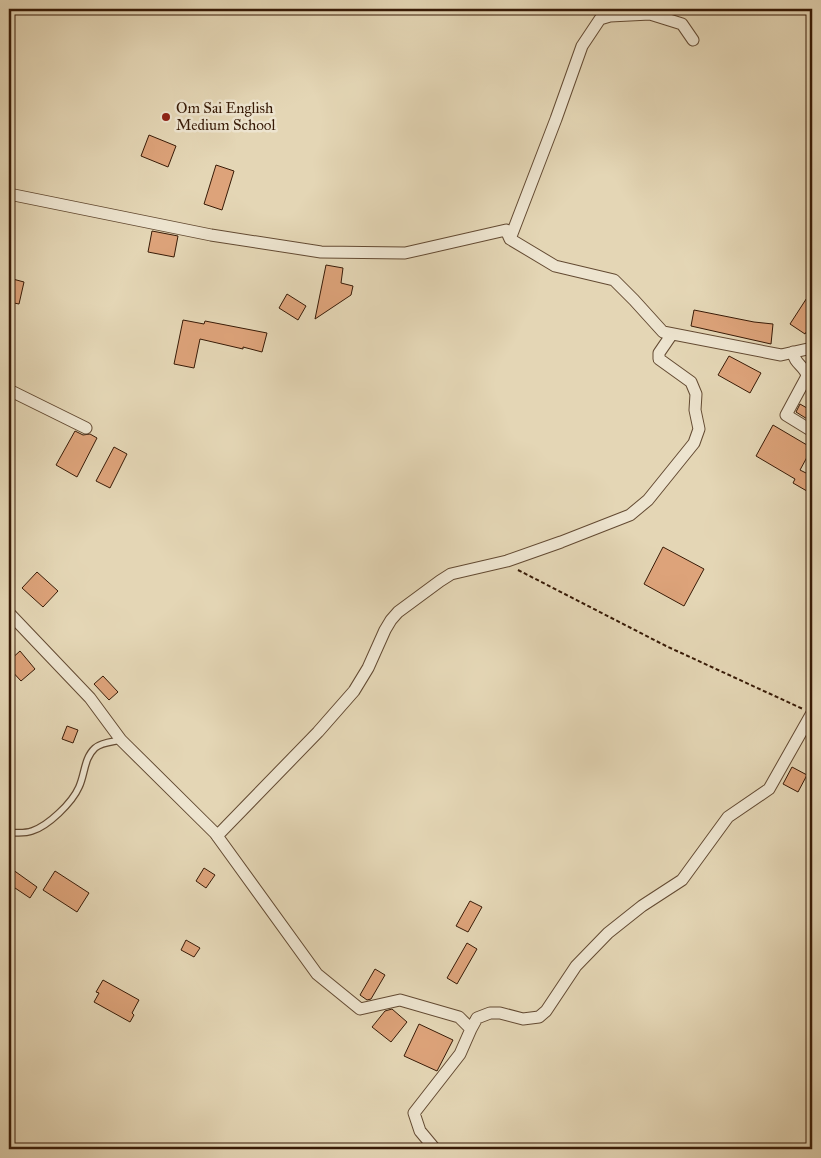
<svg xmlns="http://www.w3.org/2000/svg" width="821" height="1158" font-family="'IM FELL Great Primer',serif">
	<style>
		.building { fill: #dda37a; stroke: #381b07 }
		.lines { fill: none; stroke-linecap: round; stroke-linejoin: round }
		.service-casing { stroke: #634a32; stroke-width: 8 }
		.minor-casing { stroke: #634a32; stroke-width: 13 }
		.path { stroke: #381b07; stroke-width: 2; stroke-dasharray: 4 2.5; stroke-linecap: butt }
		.service { stroke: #ede4cf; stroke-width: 5.5 }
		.minor { stroke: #ede4cf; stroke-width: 11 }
		.poi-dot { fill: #8f2418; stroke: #ede4cf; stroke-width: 2 }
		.labels { text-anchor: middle; stroke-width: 5; stroke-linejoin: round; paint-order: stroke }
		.poi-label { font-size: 15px; fill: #381b07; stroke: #ede4cf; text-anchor: start }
	</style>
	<rect width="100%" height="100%" fill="#e4d6b5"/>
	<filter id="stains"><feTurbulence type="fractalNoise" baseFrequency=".004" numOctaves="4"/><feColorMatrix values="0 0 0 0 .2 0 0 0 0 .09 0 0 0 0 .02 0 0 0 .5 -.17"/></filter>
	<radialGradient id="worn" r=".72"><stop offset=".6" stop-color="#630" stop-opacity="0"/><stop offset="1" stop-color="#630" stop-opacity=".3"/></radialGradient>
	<!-- building -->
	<path class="building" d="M149,135L176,146L168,167L141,156Z
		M216,165L234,171L222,210L204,204Z
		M152,231L178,236L174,257L148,252Z
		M326,265L343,268L341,283L353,286L351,295L315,319Z
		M9,278L24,282L19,304L9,302Z
		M812,290V322L805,334L790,324Z
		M287,294L306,306L298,320L279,308Z
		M694,310L754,322L773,324L771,344L691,326Z
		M183,320L204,324L205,321L267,333L262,352L243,347V349L200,339L194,368L174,364Z
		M729,356L761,373L750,393L718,375Z
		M800,404L812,411V422L796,412Z
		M773,425L812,448L800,470L812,476V494L793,483L795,479L756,456Z
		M75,431L83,435L90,434L97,438L77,477L56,465Z
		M114,447L127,454L110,488L96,481Z
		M663,547L704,569L684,606L644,584Z
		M37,572L58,591L43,607L22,588Z
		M20,651L35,669L21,681L9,668V661Z
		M103,676L118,692L109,700L94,684Z
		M67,726L78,730L73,743L62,739Z
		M792,767L807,775L798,792L783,784Z
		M9,867L37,887L30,898L9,884Z
		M204,868L215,875L206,888L196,881Z
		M55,871L89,893L77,912L43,890Z
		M470,901L482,907L468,932L456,926Z
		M186,940L200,948L194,957L181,950Z
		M467,943L477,949L457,984L447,978Z
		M375,969L385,975L371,999L367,1000L360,995Z
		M103,980L139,1000L132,1013L134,1015L130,1022L94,1002L99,993L96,992Z
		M392,1009L407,1022L391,1042L372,1027L385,1011Z
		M419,1024L453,1040L437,1071L404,1056Z"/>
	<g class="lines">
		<!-- service casing -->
		<g class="service-casing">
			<path id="service" d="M9,833C16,832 24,834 32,831C48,826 72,803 79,787C85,774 84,758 95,748C102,742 112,742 121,740"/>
		</g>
		<!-- minor casing -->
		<g class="minor-casing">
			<path id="minor" d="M9,194L211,235L321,252L405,253L506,230L510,239L555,266L614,280L634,300L663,332L781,355L812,348
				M510,239L556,119L582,46L600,19L610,16L650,14L682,24L693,40
				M793,352C794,364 805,366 807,376L786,415L812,431
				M9,390L86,428
				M9,613L90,698L121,740L215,833L317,974L360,1009L400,1000L459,1017L471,1029L460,1054L414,1113L420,1131L435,1149
				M217,836L318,732L354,691L368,668L385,630L391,620L398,612L440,581L451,574L507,561L561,542L630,515L648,500L694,443L699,429L695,410L696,394L691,382L659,359V353L672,334
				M471,1029L477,1018L490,1013H500L523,1019L539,1017L546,1011L576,966L608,933L642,906L682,880L728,817L769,789L812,713"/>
		</g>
		<!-- path -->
		<path class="path" d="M518,570L666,646L803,709"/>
		<!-- service -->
		<use href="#service" class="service"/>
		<!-- minor -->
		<use href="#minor" class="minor"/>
	</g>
	<!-- markers -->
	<circle class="poi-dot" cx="166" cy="117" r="5"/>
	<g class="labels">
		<!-- poi labels -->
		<g class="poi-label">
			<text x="176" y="113">Om Sai English<tspan x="176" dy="17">Medium School</tspan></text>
		</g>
	</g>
	<!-- margin -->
	<rect width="821" height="1158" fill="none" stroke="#e4d6b5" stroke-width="30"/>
	<rect x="10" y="10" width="801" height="1138" fill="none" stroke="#381b07" stroke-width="2.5"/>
	<rect x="15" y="15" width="791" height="1128" fill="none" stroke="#381b07"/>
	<rect width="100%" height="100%" filter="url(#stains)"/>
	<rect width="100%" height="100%" fill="url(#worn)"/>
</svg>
